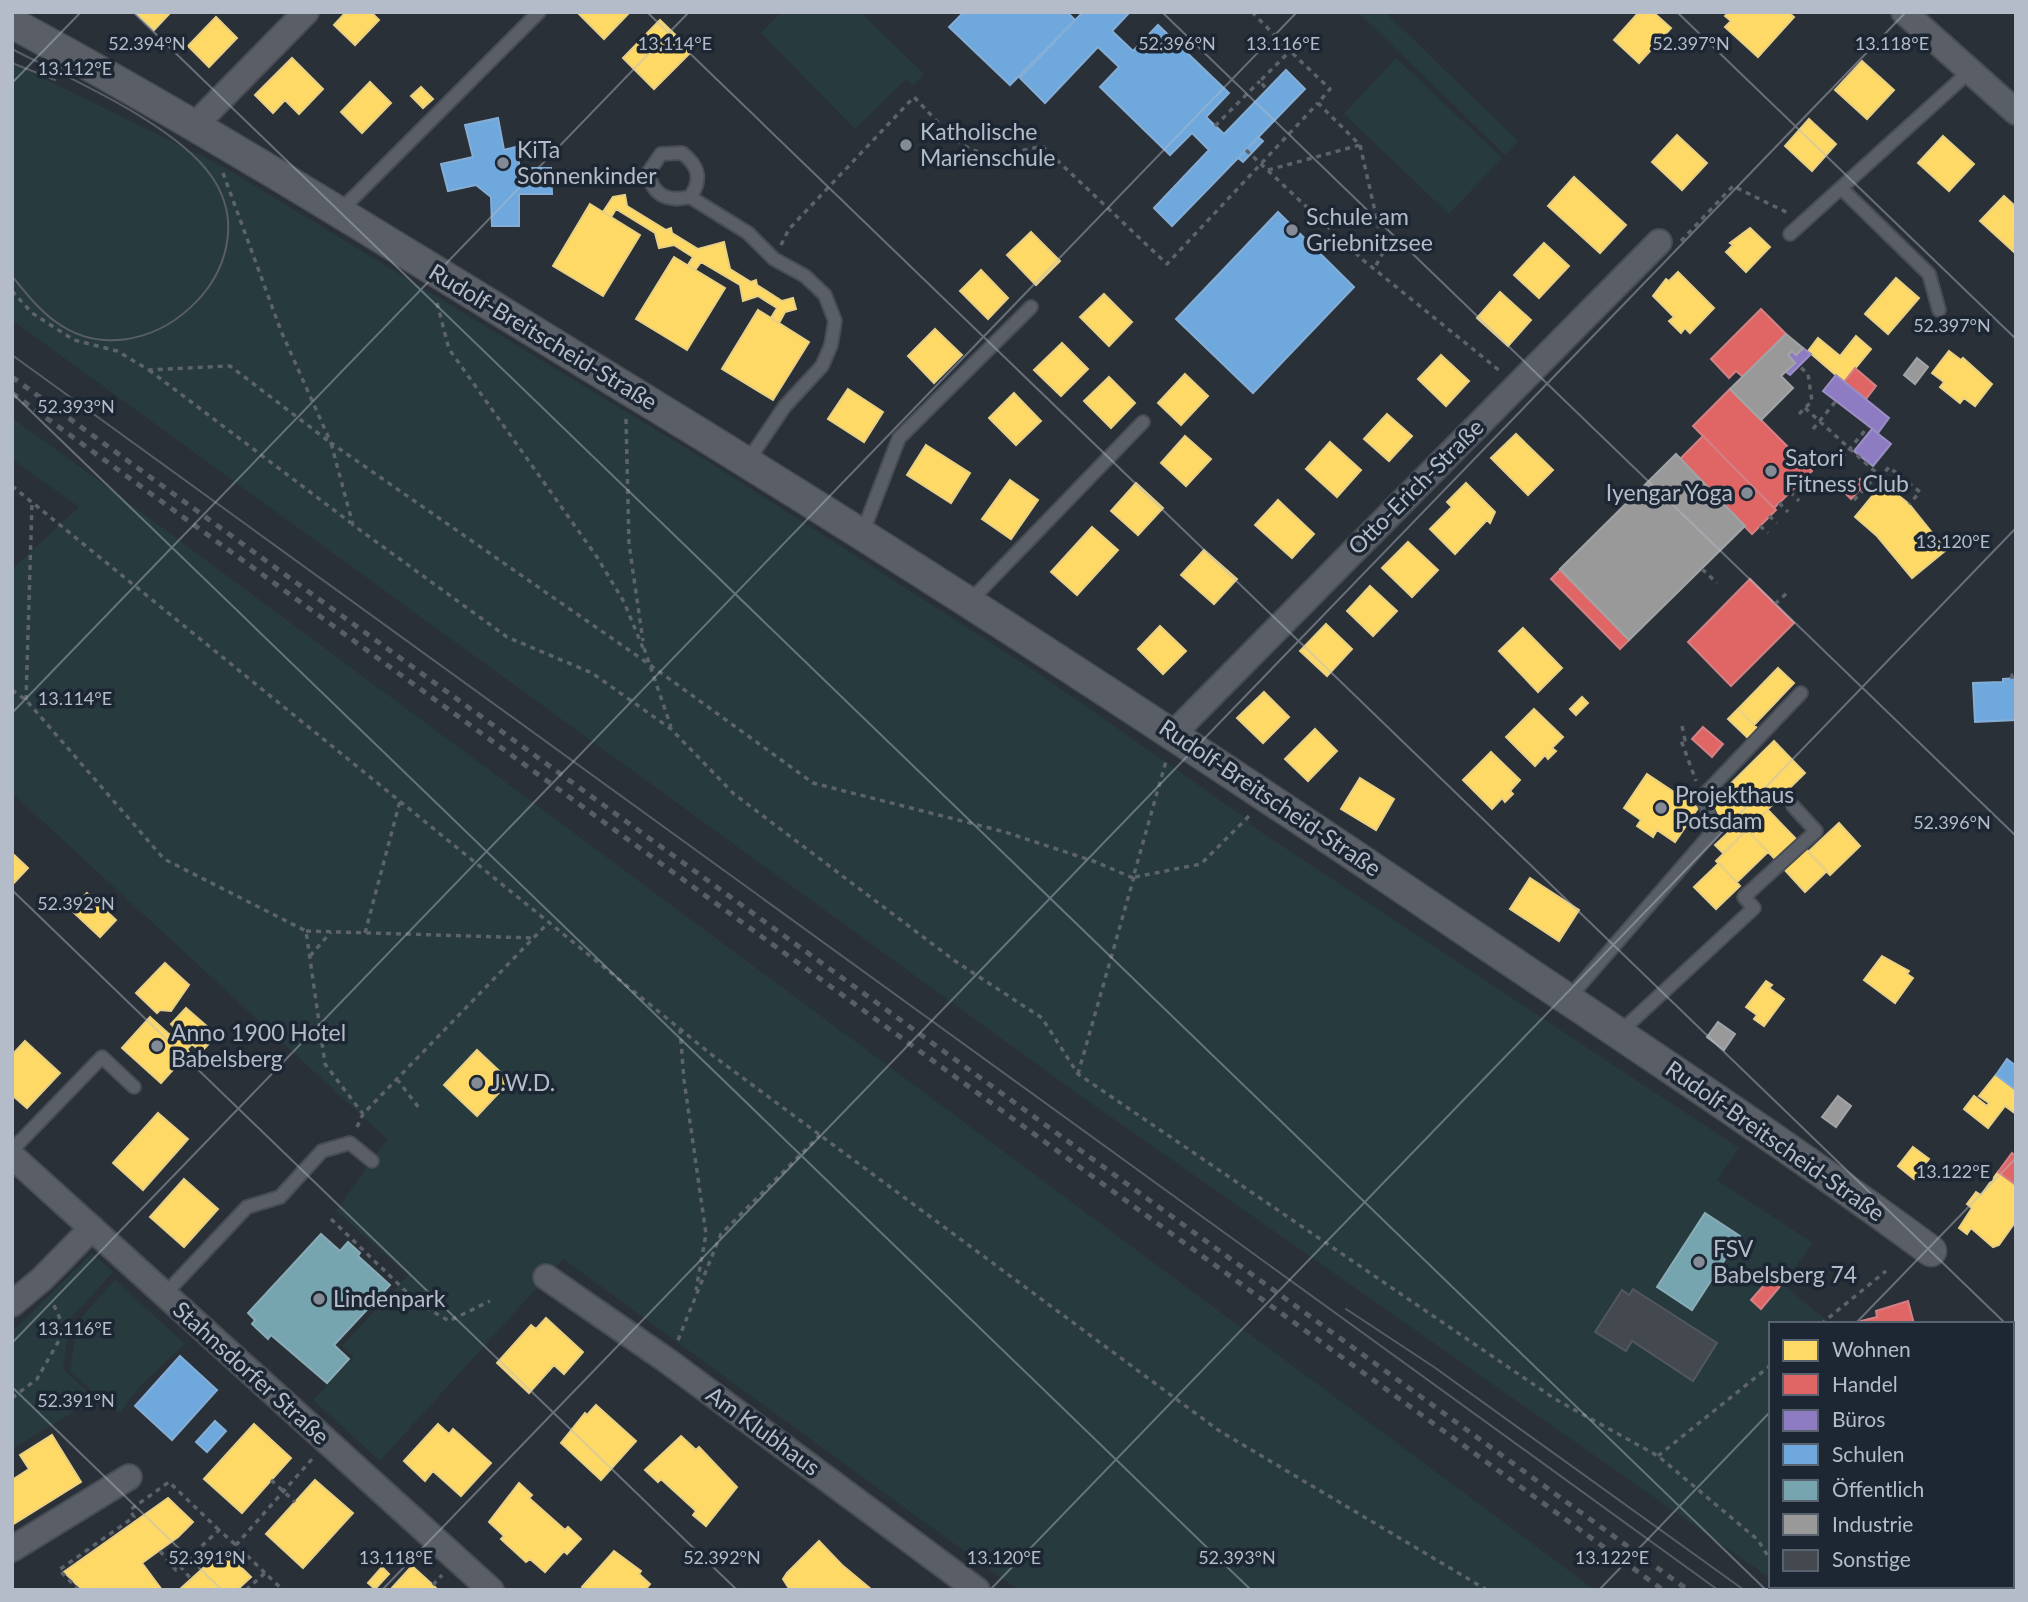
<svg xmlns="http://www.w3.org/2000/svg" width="2028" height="1602" font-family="Lato,sans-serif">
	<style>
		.green { fill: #273a3e }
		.homes { fill: #ffd966; stroke: #e8d084; stroke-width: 2 }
		.shops { fill: #e06666; stroke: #d38084; stroke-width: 2 }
		.offices { fill: #8e7cc3; stroke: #998fc5; stroke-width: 2 }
		.schools { fill: #6fa8dc; stroke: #84aed6; stroke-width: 2 }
		.public { fill: #76a5af; stroke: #89acb7; stroke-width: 2 }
		.industry { fill: #999; stroke: #a1a4a7; stroke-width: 2 }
		.building { fill: #444950; stroke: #52575f; stroke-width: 2 }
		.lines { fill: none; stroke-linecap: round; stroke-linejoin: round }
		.service-casing { stroke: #484c53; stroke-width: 16 }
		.minor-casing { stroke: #484c53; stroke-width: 28 }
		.tertiary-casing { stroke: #484c53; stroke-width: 33 }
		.path { stroke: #5d636a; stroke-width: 3.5; stroke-dasharray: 5 5; stroke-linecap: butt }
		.service { stroke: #5a5e66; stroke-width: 12 }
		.minor { stroke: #5a5e66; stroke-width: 24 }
		.tertiary { stroke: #5a5e66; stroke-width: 30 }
		.tram { stroke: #595d64; stroke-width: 2 }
		.rail { stroke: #595d64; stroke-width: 5; stroke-dasharray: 7 7; stroke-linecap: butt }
		.ticks { fill: none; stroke: #b4bcc9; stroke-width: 2; stroke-opacity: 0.45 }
		.poi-dot { fill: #848b96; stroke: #1d2633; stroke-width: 2.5 }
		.labels { text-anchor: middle; stroke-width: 7; stroke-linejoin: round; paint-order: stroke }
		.poi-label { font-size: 23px; fill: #b4bcc9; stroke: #1d2633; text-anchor: start }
		.street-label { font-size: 23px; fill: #b4bcc9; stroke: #1d2633 }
		.ticks-label { font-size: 18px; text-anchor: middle; fill: #b4bcc9; stroke: #1d2633; stroke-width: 7; stroke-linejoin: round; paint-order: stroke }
	</style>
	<rect width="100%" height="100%" fill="#2a3038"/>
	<!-- green -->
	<path class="green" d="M781,12H860L924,74L913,85L906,79L855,129L761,33Z
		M1358,12H1385L1518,141L1505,155Z
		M1396,58L1502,158L1449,214L1344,114Z
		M12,63L222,166L717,467L1041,675L1250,821L1249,824L1739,1148L1717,1180L1813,1243L1782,1284L1831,1324H1771V1579L1071,1089L12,320Z
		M12,418L98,480L1595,1590H1018L563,1259L380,1461L313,1400L354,1357L342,1346L408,1275L336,1211L387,1139L12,793V569L79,507L12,459Z
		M92,1253L113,1272L70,1319L63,1369L95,1399L12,1449V1332Z
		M115,1280L185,1344L141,1385L119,1414L70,1372L77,1322Z"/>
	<!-- homes -->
	<path class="homes" d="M135,12H171L154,30Z
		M346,12H371L379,20L355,45L334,25Z
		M577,12H630L604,39Z
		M1639,12H1653L1671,28L1639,63L1614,40Z
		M1729,12H1788L1794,17L1758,57L1725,27L1731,21L1725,16Z
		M216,17L237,38L209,67L188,46Z
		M660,20L692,51L654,89L623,58Z
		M292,58L323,89L299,114L285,100L273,113L255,95Z
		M1862,61L1894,90L1867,119L1835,90Z
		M370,82L391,103L362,133L341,112Z
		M421,87L433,99L423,108L411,96Z
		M1809,119L1836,144L1812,171L1785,146Z
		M1677,135L1707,163L1682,190L1652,162Z
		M1943,136L1974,164L1949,191L1918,163Z
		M1574,177L1626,225L1600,253L1548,206Z
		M625,195L627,206L666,230L671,228L672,233L698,249L724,242L730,269L751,282L756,280L757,285L782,301L793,298L796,309L785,312L779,323L771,318L777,308L758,296L743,301L740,285L701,262L695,270L688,265L693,257L674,245L659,248L655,233L616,209L611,217L603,212L613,197Z
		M2004,196L2016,207L2014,252L1980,221Z
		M590,204L640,235L603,296L553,266Z
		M1750,228L1770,247L1746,272L1726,252L1733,245L1730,243Z
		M1031,232L1060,261L1036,285L1007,255Z
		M1544,243L1569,266L1539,298L1514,275Z
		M674,257L725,288L687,350L636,319Z
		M981,270L1008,298L988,319L960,291Z
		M1678,272L1714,308L1690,333L1685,328L1681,333L1669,321L1674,317L1653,296L1666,279L1669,281Z
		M1896,278L1919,298L1888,334L1865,314Z
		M1500,292L1531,320L1508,346L1477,318Z
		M1104,294L1132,322L1109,346L1080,317Z
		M758,310L809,342L773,400L722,369Z
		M935,329L962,355L934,383L908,356Z
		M1856,336L1871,349L1844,382L1808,351L1818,338L1840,356Z
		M1062,343L1088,369L1061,396L1034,370Z
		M1949,351L1961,360L1963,358L1992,384L1975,406L1964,398L1960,403L1940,387L1944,382L1932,373Z
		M1441,355L1469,381L1446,406L1418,379Z
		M1185,374L1208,396L1181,425L1158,403Z
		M1109,377L1135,403L1111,428L1084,401Z
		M848,389L883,412L864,442L828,419Z
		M1014,393L1041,421L1016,445L989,418Z
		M1387,414L1412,436L1389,461L1364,439Z
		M1516,434L1553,470L1528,495L1491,458Z
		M1185,436L1211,459L1186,486L1161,463Z
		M1330,442L1361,470L1337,497L1306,469Z
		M926,445L970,473L951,503L907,475Z
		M1010,480L1038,500L1011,539L982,519Z
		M1136,483L1163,508L1138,535L1111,511Z
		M1466,483L1495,512L1490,523L1487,520L1455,554L1430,529L1452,507L1447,502Z
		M1883,483L1909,504L1946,550L1912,578L1877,536L1855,517Z
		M1278,500L1314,534L1292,558L1255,525Z
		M1092,527L1118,550L1077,595L1051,572Z
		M1408,542L1438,570L1412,597L1382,568Z
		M1204,550L1237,579L1214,604L1181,575Z
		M1370,586L1397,611L1373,636L1347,611Z
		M1326,624L1352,649L1327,676L1300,651Z
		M1160,626L1186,651L1163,674L1138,649Z
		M1523,628L1562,668L1538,692L1499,651Z
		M1778,668L1794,683L1754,725L1738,709Z
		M1264,692L1289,717L1263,743L1237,718Z
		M1582,697L1588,703L1576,715L1570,709Z
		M1534,709L1563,737L1552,748L1556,751L1548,759L1545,755L1535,766L1506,737Z
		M1738,709L1758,729L1749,739L1728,719Z
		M1315,729L1337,751L1308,781L1285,759Z
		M1774,741L1805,773L1723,853L1715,845L1732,829L1709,805Z
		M1491,752L1520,780L1510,791L1513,794L1505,802L1502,798L1492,809L1463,780Z
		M1647,774L1698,808L1675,842L1657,830L1653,837L1637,826L1641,820L1624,808Z
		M1360,778L1394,799L1376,830L1341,809Z
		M1768,810L1797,840L1776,860L1747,830Z
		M1839,823L1860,846L1830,875L1808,852Z
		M1747,830L1768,852L1737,882L1716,861Z
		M1804,847L1827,871L1805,892L1783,868Z
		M12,853L28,868L12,885Z
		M1719,863L1740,886L1716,909L1694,887Z
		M1530,878L1579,910L1559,941L1510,909Z
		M87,893L116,920L100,937L71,910Z
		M1882,956L1909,971L1907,974L1913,978L1895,1003L1864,980Z
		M165,963L189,985L171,1011L160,1010L157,1013L136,993Z
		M1766,981L1772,985L1769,988L1784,999L1764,1026L1754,1019L1757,1015L1746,1007Z
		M186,1008L217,1035L201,1052L192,1044L187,1049L189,1052L161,1083L122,1048L150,1017L170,1035L176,1029L171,1024Z
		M25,1041L60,1073L27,1108L12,1095V1055Z
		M477,1050L510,1081L477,1116L444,1085Z
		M1996,1075L2016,1090V1114L2005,1106L1988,1128L1964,1109L1974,1096L1987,1106L1989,1103L1979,1096Z
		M158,1113L188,1139L143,1190L113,1163Z
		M1913,1147L1929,1159L1914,1179L1898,1166Z
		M1998,1172L2016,1185V1221L1999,1245L1993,1247L1971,1228L1967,1234L1959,1228L1972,1208L1967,1204L1976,1192L1981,1195Z
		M184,1179L218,1209L184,1247L150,1217Z
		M546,1318L583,1352L564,1374L554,1365L529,1393L497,1363L531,1325L536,1329Z
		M596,1405L636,1441L601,1480L561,1443L585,1413L587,1415Z
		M254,1424L291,1458L242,1513L204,1479Z
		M438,1424L449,1434L453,1429L491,1463L461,1496L433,1471L425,1481L404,1461Z
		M52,1435L81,1482L12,1525V1480L29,1469L20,1455Z
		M681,1436L696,1450L699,1447L737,1487L706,1526L693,1515L696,1511L661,1479L658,1482L645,1470Z
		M315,1480L353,1513L303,1568L266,1534Z
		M519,1483L532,1495L529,1498L565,1530L568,1527L581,1539L567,1554L564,1551L545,1572L530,1559L526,1562L501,1539L504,1536L489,1522Z
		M168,1498L193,1522L178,1537L142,1563L162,1590H82L64,1572Z
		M819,1541L842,1565L872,1590H799L788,1587L783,1579L787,1573Z
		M223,1550L251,1577L237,1590H179Z
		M614,1551L641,1571L639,1574L650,1584L645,1590H585L582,1587Z
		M412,1566L433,1585L438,1590H390Z
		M382,1567L389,1574L375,1589L368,1583Z"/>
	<!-- shops -->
	<path class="shops" d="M1761,309L1786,334L1743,377L1736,371L1729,378L1711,359Z
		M1855,368L1876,386L1866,399L1844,382Z
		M1730,389L1812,471L1774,508L1693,426Z
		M1703,436L1776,510L1752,534L1680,459Z
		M1860,479L1865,484L1851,499L1846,494Z
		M1560,570L1629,640L1620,649L1551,579Z
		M1750,579L1794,623L1731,686L1688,642Z
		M1703,727L1723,744L1712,757L1692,739Z
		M2012,1153L2016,1156V1185L1998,1172Z
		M1772,1276L1782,1284L1761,1309L1751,1300Z
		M1908,1301L1914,1324H1861V1321L1877,1317L1876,1311Z"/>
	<!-- offices -->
	<path class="offices" d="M1803,348L1811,354L1790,375L1786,372L1795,363L1788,355L1792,351L1796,355Z
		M1836,375L1889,418L1878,433L1823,391Z
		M1872,429L1891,444L1873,466L1854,451Z"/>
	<!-- schools -->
	<path class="schools" d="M964,12H1067L1075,20L1010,85L949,27Z
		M1083,12H1130L1112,31L1133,51L1158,25L1229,93L1206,117L1224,134L1286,70L1305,89L1172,226L1154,208L1209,150L1192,133L1170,155L1100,87L1119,67L1098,47L1045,103L1020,78Z
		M498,118L504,150L519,146V168H551L552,194H519V226H492L491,197L476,185L448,191L441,164L473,157L465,125Z
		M1258,137L1263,141L1243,162L1238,158Z
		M1278,212L1354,287L1253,393L1176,319Z
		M2016,678V720L1975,722L1973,683L2003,682V679Z
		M2007,1059L2016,1066V1090L1996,1075Z
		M180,1356L217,1390L172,1440L135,1406Z
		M215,1421L226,1431L207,1452L196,1442Z"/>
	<!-- public -->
	<path class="public" d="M1705,1213L1740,1236L1692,1310L1657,1287Z
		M321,1234L340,1251L348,1242L360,1253L358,1256L390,1285L334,1345L349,1359L327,1383L271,1335L268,1339L252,1324L255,1320L248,1313Z"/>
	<!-- industry -->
	<path class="industry" d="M1786,334L1803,348L1796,355L1792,351L1788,355L1795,363L1781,376L1793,388L1761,420L1730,389Z
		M1917,358L1928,367L1915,384L1904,375Z
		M1676,454L1745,526L1629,640L1560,569Z
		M1718,1022L1735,1034L1724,1050L1707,1037Z
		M1838,1096L1851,1106L1836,1127L1822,1117Z"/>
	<!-- building -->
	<path class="building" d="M1633,1289L1717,1343L1693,1381L1632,1341L1626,1351L1595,1332L1622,1290L1629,1295Z
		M2012,1431L2016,1434V1527L2012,1531Z"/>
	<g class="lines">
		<!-- service casing -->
		<g class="service-casing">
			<path id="service" d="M1841,188L1929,274L1939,310
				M690,197C668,202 653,196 648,173L661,154L682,153C698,165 703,179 690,197L748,233L774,259L805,276L825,295L835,321L831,345L822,366L785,406L747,462
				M339,212L539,12
				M1790,234L1970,71
				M862,534L899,438L1031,307
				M970,601L1143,422
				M1568,999L1715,829L1702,797L1801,693
				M1619,1033L1754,908L1744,897L1816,831L1793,806
				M12,1150L102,1057L134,1087
				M165,1294L247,1207L280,1197L322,1151L350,1143L372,1161"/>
		</g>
		<!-- minor casing -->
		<g class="minor-casing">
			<path id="minor" d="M1904,12L2016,112
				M195,125L306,12
				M1174,733L1659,242
				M12,1156L491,1590
				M546,1277L669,1362L977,1590
				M12,1304L42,1279L92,1228
				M12,1549L129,1477"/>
		</g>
		<!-- tertiary casing -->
		<g class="tertiary-casing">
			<path id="tertiary" d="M12,23C231,141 440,275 652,404C922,569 1187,742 1450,920C1611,1029 1774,1135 1931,1251"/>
		</g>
		<!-- path -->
		<path class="path" d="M1252,12L1290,51L1260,81L1267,90
			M1215,126L1260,81
			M1360,145L1384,251L1374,269
			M1246,150L1363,260L1500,371
			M1268,170L1360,145L1318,103L1330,89L1290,51
			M223,173L281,331L331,443L646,662L813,783L1005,832L1096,862L1133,878L1166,761
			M1681,241L1733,186L1790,214
			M781,245L789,229L914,97C964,149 967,165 1042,146L1167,264L1318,103
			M12,291L32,313L74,340L117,351L149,370L230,366L331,443L353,525L507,637L592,673L671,729L734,794L955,961L1042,1018L1078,1074L1555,1399L1658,1456L1758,1540L1771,1561
			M437,303L449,349L597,557L624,602L643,648
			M149,370L351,523
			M1805,408L1881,477L1889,467L1920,492L1909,504
			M1799,414L1812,401L1808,374L1799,366
			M626,419L629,544L643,641
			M1813,429L1836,401
			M1842,458L1868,427
			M12,486L712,1055L1218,1430L1487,1590
			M1790,492L1799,501
			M1895,492L1905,479
			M1854,500L1878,474
			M1779,503L1788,512
			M1769,516L1777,523
			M1760,526L1768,533
			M1702,569L1717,583
			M1775,604L1789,591
			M644,648L671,727
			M2012,679V675H2016
			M12,690L26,700L164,859L306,931L325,1064L363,1114
			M26,700L32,503
			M1682,726L1685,740H1681L1696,781
			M1135,877L1201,864L1249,816
			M306,931L534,938
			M365,933L400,801
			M310,956L331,932
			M680,1029L684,1080L706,1234L696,1290
			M1078,1074L1134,877
			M397,1079L419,1108
			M357,1127L363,1114L549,922
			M331,1219L418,1303L449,1321L490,1301
			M1821,1324L1886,1271
			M678,1340L721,1234L820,1135
			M12,1398L37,1379L65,1330L52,1301
			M1658,1456L1771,1365
			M271,1480L295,1502
			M160,1551L176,1570L219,1530L236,1545
			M180,1566L191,1579
			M265,1573L236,1545L312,1459
			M433,1585L442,1575
			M79,1590L59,1570L134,1517L130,1510L169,1482L219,1530
			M246,1590L265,1573L283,1590"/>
		<!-- service -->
		<use href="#service" class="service"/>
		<!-- minor -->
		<use href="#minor" class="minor"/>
		<!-- tertiary -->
		<use href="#tertiary" class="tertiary"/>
		<!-- tram -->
		<path class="tram" d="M12,49C70,79 176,124 212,177C274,268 144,386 56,322C39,310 25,292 12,276
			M12,63L55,80
			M12,355L1718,1590
			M1346,1309L1434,1367L1744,1590"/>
		<!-- rail -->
		<path class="rail" d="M12,377L1688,1590
			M12,393L1663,1590"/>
	</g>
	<!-- ticks -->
	<path class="ticks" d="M133,12L1766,1590M647,12L2006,1324M1162,12L2016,836M1677,12L2016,339M12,83L81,12M12,393L1251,1590M12,713L689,12M12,890L737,1590M1855,1324L2016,1158M2012,1330L2016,1334M12,1343L1297,12M12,1387L222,1590M382,1590L1906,12M990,1590L2016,528M1599,1590L1771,1411"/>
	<!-- markers -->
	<g class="poi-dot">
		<circle cx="906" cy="145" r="7"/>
		<circle cx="503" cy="163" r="7"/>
		<circle cx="1292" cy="230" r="7"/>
		<circle cx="1771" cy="471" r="7"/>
		<circle cx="1747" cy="493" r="7"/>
		<circle cx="1661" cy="808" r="7"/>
		<circle cx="157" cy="1046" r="7"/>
		<circle cx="477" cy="1083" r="7"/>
		<circle cx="1699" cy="1262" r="7"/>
		<circle cx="319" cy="1299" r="7"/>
	</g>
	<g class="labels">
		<!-- poi labels -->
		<g class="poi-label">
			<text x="920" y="140">Katholische<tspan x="920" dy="26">Marienschule</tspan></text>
			<text x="517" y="158">KiTa<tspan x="517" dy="26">Sonnenkinder</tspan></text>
			<text x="1306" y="225">Schule am<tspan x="1306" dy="26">Griebnitzsee</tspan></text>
			<text x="1785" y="466">Satori<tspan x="1785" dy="26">Fitness Club</tspan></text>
			<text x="1733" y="501" text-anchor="end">Iyengar Yoga</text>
			<text x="1675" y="803">Projekthaus<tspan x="1675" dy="26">Potsdam</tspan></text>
			<text x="171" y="1041">Anno 1900 Hotel<tspan x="171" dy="26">Babelsberg</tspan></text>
			<text x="491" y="1091">J.W.D.</text>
			<text x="1713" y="1257">FSV<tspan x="1713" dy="26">Babelsberg 74</tspan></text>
			<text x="333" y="1307">Lindenpark</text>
		</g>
		<!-- street labels -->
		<g class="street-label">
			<text transform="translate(543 337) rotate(31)" y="8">Rudolf-Breitscheid-Straße</text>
			<text transform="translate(1416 487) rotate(-45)" y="8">Otto-Erich-Straße</text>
			<text transform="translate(1270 798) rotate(34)" y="8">Rudolf-Breitscheid-Straße</text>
			<text transform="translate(1775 1141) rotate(35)" y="8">Rudolf-Breitscheid-Straße</text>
			<text transform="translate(251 1373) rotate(42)" y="8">Stahnsdorfer Straße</text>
			<text transform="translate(763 1431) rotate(36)" y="8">Am Klubhaus</text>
		</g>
	</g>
	<g class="ticks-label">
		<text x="147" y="50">52.394°N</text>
		<text x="1177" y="50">52.396°N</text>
		<text x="1691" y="50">52.397°N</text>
		<text x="675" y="50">13.114°E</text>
		<text x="1283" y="50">13.116°E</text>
		<text x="1892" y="50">13.118°E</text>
		<text x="75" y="75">13.112°E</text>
		<text x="1952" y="332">52.397°N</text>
		<text x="76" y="413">52.393°N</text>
		<text x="1953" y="548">13.120°E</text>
		<text x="75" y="705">13.114°E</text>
		<text x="1952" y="829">52.396°N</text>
		<text x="76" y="910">52.392°N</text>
		<text x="1953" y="1178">13.122°E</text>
		<text x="75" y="1335">13.116°E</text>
		<text x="76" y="1407">52.391°N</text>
		<text x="396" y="1564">13.118°E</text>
		<text x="1004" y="1564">13.120°E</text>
		<text x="1612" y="1564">13.122°E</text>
		<text x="207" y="1564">52.391°N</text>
		<text x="722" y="1564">52.392°N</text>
		<text x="1237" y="1564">52.393°N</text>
	</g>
	<!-- border -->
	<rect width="2028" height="1602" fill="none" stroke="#b4bcc9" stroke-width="28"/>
	<!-- legend -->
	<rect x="1769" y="1322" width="245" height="266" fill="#1d2633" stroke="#59626f" stroke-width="2"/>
	<rect x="1783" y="1340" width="35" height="21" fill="#ffd966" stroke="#59626f" stroke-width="2"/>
	<text x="1832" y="1357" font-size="21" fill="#b4bcc9">Wohnen</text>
	<rect x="1783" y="1374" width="35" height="21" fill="#e06666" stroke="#59626f" stroke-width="2"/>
	<text x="1832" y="1392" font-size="21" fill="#b4bcc9">Handel</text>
	<rect x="1783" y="1410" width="35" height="21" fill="#8e7cc3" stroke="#59626f" stroke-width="2"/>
	<text x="1832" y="1427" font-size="21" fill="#b4bcc9">Büros</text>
	<rect x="1783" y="1444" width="35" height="21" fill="#6fa8dc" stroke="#59626f" stroke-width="2"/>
	<text x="1832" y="1462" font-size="21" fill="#b4bcc9">Schulen</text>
	<rect x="1783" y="1480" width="35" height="21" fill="#76a5af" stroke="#59626f" stroke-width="2"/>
	<text x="1832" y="1497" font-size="21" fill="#b4bcc9">Öffentlich</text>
	<rect x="1783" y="1514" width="35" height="21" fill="#999999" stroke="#59626f" stroke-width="2"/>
	<text x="1832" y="1532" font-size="21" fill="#b4bcc9">Industrie</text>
	<rect x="1783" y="1550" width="35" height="21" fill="#444950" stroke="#59626f" stroke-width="2"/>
	<text x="1832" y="1567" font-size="21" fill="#b4bcc9">Sonstige</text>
</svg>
